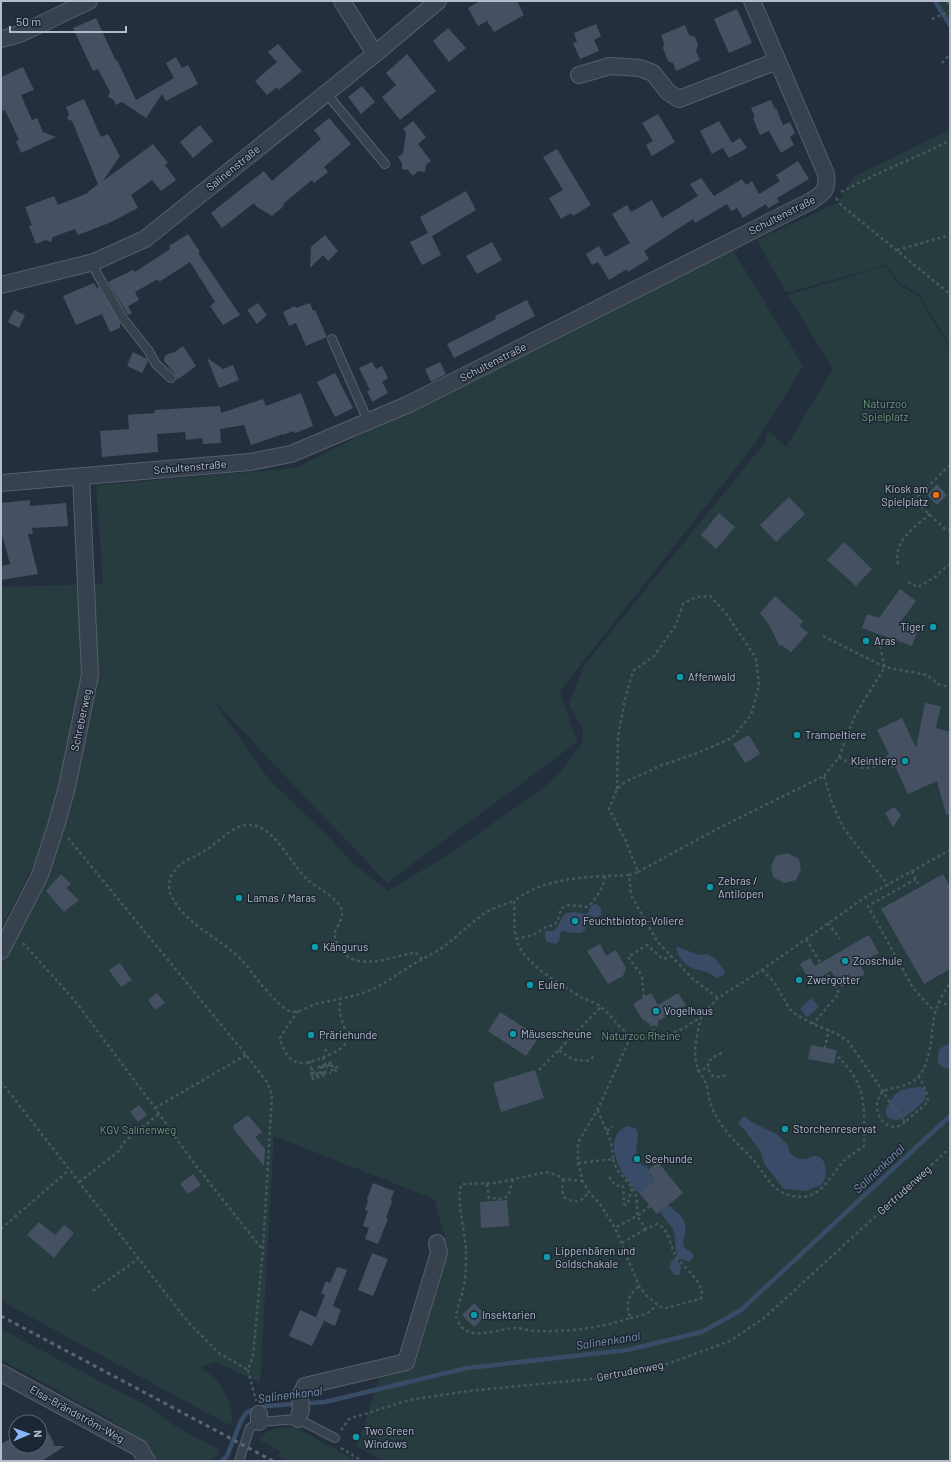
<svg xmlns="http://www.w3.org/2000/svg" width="951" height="1462" font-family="Barlow,sans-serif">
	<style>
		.green { fill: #263c3f }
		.water { fill: #394c67 }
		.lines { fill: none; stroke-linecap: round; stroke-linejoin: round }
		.stream { stroke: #394c67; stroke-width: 4.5 }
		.building { fill: #455162 }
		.service-casing { stroke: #565f6c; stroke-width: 10 }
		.minor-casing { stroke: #565f6c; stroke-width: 18 }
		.path { stroke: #44595c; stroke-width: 2.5; stroke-dasharray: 3 3; stroke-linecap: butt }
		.service { stroke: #38414e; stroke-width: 8 }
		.minor { stroke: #38414e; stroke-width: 16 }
		.rail { stroke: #5a6575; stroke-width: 3; stroke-dasharray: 4 4; stroke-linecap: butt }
		.food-dot { fill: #e8710a; stroke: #1d2633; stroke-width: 1.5 }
		.culture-dot { fill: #0f9aa8; stroke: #1d2633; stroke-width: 1.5 }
		.labels { text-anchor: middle; stroke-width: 3; stroke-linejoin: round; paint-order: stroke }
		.street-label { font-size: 11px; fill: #b4bcc9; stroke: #1d2633 }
		.park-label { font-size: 11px; fill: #6b9a76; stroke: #1d2633 }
		.poi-label { font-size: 11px; fill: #b4bcc9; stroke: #1d2633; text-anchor: start }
		.water-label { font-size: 12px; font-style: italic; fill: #7c92b1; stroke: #1d2633 }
	</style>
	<rect width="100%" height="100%" fill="#242f3e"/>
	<!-- green -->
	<path class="green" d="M932,1H950V29Z
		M950,130V346L919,294L899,283L886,265L786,293L757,240L839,202L853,177Z
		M733,250L803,366L757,441L560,691L577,742L387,883L212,699L270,781L328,836L352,863L388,891L446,856L545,787L562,770L582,743L583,729L569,705L584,665L764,444L768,431L786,447L833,369L788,295L885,266L898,284L918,296L950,349V1461H383L357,1446L382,1371L415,1365L449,1250L434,1199L274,1136L260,1383L215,1362L200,1367C205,1371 213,1376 217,1381C227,1393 235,1410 231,1426L1,1301V965L20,932L47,873L78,780L112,756L78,779L1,928V587L103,584L96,485L296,468L414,408Z
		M1,1329L151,1408L169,1422L187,1433L221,1450L217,1456L209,1461H158C139,1432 99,1413 69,1397C46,1384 24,1372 1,1360Z
		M285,1427L298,1429L357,1461H287L278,1457L280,1451L259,1440C266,1430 273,1429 285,1427Z"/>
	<!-- water -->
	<path class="water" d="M595,904H597L601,909V915L597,917H589C585,923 588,928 582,933H572L563,931L561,932L559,940L556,944L547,942L545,938V931H554C560,925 560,919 566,913L574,912L585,914L588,913L591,906Z
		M678,947L699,955L707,954L715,958L725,972L724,975L716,978C705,966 691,975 680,957C678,954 677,952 676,948Z
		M811,998L819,1007L807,1017L800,1009Z
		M950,1043V1069C936,1067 937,1061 939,1049Z
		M921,1087L924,1088L926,1093L925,1100C917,1107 910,1115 900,1119C894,1122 884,1118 886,1109C888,1105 893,1096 897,1093C902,1089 913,1087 921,1087Z
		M744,1116L753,1123L777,1134L787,1144L790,1153L795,1157L800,1159H806L814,1156L820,1157L824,1162L826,1170L825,1179L821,1185L806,1191L784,1189L765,1165L760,1151L744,1129L738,1123Z
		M628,1126L635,1128C642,1136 634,1147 637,1156C638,1162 641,1162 644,1167L646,1165L648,1168L647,1169L655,1180L639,1193C627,1182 607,1154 616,1136C618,1132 623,1128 628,1126Z
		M668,1205C678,1213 688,1219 685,1234C684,1240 682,1242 684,1247C688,1251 694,1251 693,1258L689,1262L683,1259L678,1260L681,1268L680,1275H675L670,1269L671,1262L678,1254L676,1252L675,1237L673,1229L660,1212Z"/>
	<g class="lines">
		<!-- stream -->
		<path class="stream" d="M935,1L950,25
			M222,1461L227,1456L241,1421L246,1413L252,1410L266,1406L325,1402L467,1368L627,1350L702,1332L741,1310L950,1116"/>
	</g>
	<!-- building -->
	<path class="building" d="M480,1H517L524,15L494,32L487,21L478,26L468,8Z
		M737,9L752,43L729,53L714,19Z
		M96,18L116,61L117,60L136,100L174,78L166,63L176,57L182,68L188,65L198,84L166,101L162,94L146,118L122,102L116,105L113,99L108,97L110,92L98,69L93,71L73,28Z
		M596,24L601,36L594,40L599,51L580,59L573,43L577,42L574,33Z
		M685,25L689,35L695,37L698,45L696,51L700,60L676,71L673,63L668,61L663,48L664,43L661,35Z
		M448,28L466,48L449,62L433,41Z
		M278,44L302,71L279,90L277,87L267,95L255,81L277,62L268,52Z
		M407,54L436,91L400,120L382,97L396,85L386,73Z
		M23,67L34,90L21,95L32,120L37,118L43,132L56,137L21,153L16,141L19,140L5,110L1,112V77Z
		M362,86L375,102L361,114L348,97Z
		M84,99L101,137L108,134L120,156L103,181L153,144L168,163L165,165L176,180L161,191L152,180L131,195L138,208L109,223L78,235L75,229L53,237L51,242L46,240L36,244L29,226L32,225L25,207L54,196L58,205L88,193V192L98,184L72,121L67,119L69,114L66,107Z
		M771,100L775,109L776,108L783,125L790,122L795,133L790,137L794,145L781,153L769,131L760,135L753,118L755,117L751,108Z
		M658,114L675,142L652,156L646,145L653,141L642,123Z
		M329,118L351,144L324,167L328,172L314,183L312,180L283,204L284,206L272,216L257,207L254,203L222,228L211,213L264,171L272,181L321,139L314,130Z
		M413,121L426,137L418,144L431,161L426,165L425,172L418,171L413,176L408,170L402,169V163L398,157L403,153L406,133L403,129Z
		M719,121L732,143L740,138L747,148L729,158L723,148L726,146L712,154L700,131Z
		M200,125L213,141L193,158L180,142Z
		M557,149L591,205L573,216L571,213L561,219L549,198L563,190L543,157Z
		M798,161L809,179L777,198L779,202L768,208L766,204L743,218L737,208L731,211L727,204L695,223L693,219L644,251L649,259L628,272L627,269L609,280L598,262L592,265L586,254L599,246L605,257L630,243L612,214L627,205L631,212L652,200L662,218L698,196L690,184L701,178L714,196L742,179L746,185L752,181L759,194L780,181L776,175Z
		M466,191L476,210L432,236L441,255L422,265L410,242L428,233L420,217Z
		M188,234L200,252L198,253L240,315L223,325L210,306L215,302L190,262L159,282L158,279L135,292L139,300L128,306L132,313L128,315L108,282L133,270L135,272L170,249L169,246Z
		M325,235L338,251L328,261L323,255L310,268L311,247Z
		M492,242L502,260L477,274L466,256Z
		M94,283L97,288L99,287L120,323V328L110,332L102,314L76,325L63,296Z
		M527,300L535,316L454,358L447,344L496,319L495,316Z
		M258,303L267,315L257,324L247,310Z
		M310,303L313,311L315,310L327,337L306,346L296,323L289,326L283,312L295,306L296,308Z
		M14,310L25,315L19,328L8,322Z
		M183,346L196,366L177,380L175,374L164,361L165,356L170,353H173Z
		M133,352L147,359L148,361L142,373L127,366Z
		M207,358L223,369L233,365L239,380L219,388Z
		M372,362L376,369L382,366L388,378L382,382L388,393L372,402L367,391L370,390L359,368Z
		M440,362L446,374L431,382L425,369Z
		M335,373L353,408L335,417L317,382Z
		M301,393L313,426L295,433L294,431L283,435V434L251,445L244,425L220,429L221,443L203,444L202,438L186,440L185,432L157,434L158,452L102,457L100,431L129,429L128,415L155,413L154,410L220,406L221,413L263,399L266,406Z
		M937,484L947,495L937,505L927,495Z
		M789,497L805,514L776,542L760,525Z
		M30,500V506L66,503L68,526L32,528L33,534H28L38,574L1,580V566L10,564L1,531V503Z
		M719,513L735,527L716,549L701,535Z
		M844,542L872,569L856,586L827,560Z
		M900,589L916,601L898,625L917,632L912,646L862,628L867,614L879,618Z
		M775,596L803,621L800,626L808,633L791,652L783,646L779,645L768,623L760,613Z
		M925,703L941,706L936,728L950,732V814L946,815L937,781L908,794L895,766L892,768L886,756L889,754L877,730L902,718L916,748Z
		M749,735L760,754L745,763L733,744Z
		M894,807L901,815L893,827L885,813Z
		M788,853L799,859L801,870L796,880L784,883L773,877L771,866L776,856Z
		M61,874L71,884L66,888L79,900L64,912L46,891Z
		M943,874L950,887V969L924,984L881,909Z
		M869,935L879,953L863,961L864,963L860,965L865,974L841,987L831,971L811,983L800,964L810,958L815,966Z
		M600,944L606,956L616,950L626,968L623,976L608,984L587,951Z
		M120,963L132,980L121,987L109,970Z
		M157,993L165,1003L155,1010L148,1000Z
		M651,993L658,1005L678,993L686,1005L658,1021V1027L648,1023L642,1019L633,1004Z
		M500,1012L539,1037L526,1056L488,1031Z
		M811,1045L837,1050L834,1064L808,1059Z
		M535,1070L544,1098L501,1112L493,1083Z
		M139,1105L147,1115L138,1122L130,1112Z
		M248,1115L262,1132L255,1137L265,1149L264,1166L234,1130L233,1126Z
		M658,1162L683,1193L657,1214L639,1193L655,1180L648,1170Z
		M193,1174L201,1185L188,1194L180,1184Z
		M373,1183L394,1191L391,1199L392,1202L386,1218L388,1219L378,1244L365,1239L369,1228L363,1226L368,1211L365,1210L368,1201L367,1199Z
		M507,1200L509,1226L481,1228L480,1202Z
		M39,1222L55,1235L64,1225L74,1233L54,1258L27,1235Z
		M372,1253L388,1259L373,1296L358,1290Z
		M337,1267L347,1270L333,1306L341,1310L335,1326L316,1317L325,1295L321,1293L326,1281L330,1283Z
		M474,1303L486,1315L474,1327L462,1315Z
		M300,1310L324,1321L312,1346L289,1336Z
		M40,1423L47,1433L48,1432L54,1443L53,1444L55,1446H65L42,1461H1V1444L12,1438L16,1446H40Z"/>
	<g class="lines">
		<!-- service casing -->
		<g class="service-casing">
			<path id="service" d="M326,93L385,164
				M91,263L122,317L148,350L156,364L171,378
				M332,339L368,421
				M239,1461L250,1428L259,1422L298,1419L335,1438"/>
		</g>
		<!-- minor casing -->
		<g class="minor-casing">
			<path id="minor" d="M342,1L375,54
				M1,39L20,34L89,1
				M579,75L610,66L640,68L653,73L668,92L679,99L777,61
				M1,285L94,262L145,239L375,54L438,1
				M1,483L250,462L291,454L409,404L811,201C824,193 828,190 826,174L752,1
				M1,951L40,875L56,826L67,787L90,675L81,476
				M1,1373L139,1448L147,1461
				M298,1419L301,1410L300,1396L305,1386L406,1362L439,1253L437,1243
				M259,1422V1414"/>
		</g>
		<!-- path -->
		<path class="path" d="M947,1L950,6
			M932,19L950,11
			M942,63L950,54
			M841,192L873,176L950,141
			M836,198L841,205L950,294
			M897,250L950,235
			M950,465L914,500L945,529L950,530
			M898,564C892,542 915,527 930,514
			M908,582L918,587L935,577L948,565H950
			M823,636L885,667L927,675L938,684L950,687
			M839,757C859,769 865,772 886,762
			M824,776L839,757L855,715L885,667L879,642
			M617,789L618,736L625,699L633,671L654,656L676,625L683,604L696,597L710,596L725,612L756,658L759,685L751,715L732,738L695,754L662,765L625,782L617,789L609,809L626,841L638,872L629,875L631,895L657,941L693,979L718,998
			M68,838L246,1055L267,1082L272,1094L263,1249L253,1356L248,1370
			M912,871L918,884
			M638,872L717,829L824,776L832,803L844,829L888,885
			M629,875C590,877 546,876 514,901C515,912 513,930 517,941C524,964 560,984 581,997C587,1000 594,1002 600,1006C611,1015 619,1028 631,1036
			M916,879L868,906L913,988L935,1012
			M828,923L840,939
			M516,939L533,935L546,927L554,925L558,921L559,915L562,908L568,905L588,907C596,898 604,888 605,876
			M806,939L839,993L813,1024
			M23,943L75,1001L155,1108L193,1162L262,1249
			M422,959L415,952C386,959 344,977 334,934C337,926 345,917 341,908C337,898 318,888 309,881C292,867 275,826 251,825C248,824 244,825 241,826C227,831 214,846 201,853C192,859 181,861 175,870C168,878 167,890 173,899C190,929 226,940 247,966C254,976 279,1008 290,1011C299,1014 308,1006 316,1004C332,1000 348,998 363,993C381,987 396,975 412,965C420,960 430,955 439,950C455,939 469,924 485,913C494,908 504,904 514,901
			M762,970L774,982L789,1008L794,1013L811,1023L837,1034L848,1041L883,1091L889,1101L905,1122L928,1102C927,1091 924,1085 918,1076
			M938,1002L950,1005
			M298,1011L286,1028L280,1038C282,1048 289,1062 300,1063C307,1064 315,1060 321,1058C329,1055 340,1051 345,1044C350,1035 340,1021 340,1011C339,1007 340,1003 341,999
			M701,1017C698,1031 693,1048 696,1062C698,1073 703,1075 706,1084C708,1089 708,1096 710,1102C714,1115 724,1130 734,1140C741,1148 749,1154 755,1162C769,1180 775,1196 801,1197C822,1197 832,1173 844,1161C850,1155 857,1151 864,1146C864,1126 866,1102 858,1084C854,1074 846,1066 840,1058L823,1055L829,1030
			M655,1038L644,997L642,976L628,957L647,945L663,959L672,956
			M325,1049L329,1055
			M559,1050C570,1059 576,1062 591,1060L594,1054
			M722,1053C710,1058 704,1062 711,1075L717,1077L727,1075
			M323,1057L327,1069
			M309,1061L312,1070
			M329,1063L333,1072L336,1071L332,1066L336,1065
			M323,1065L326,1073H331
			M321,1066L323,1073L325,1072
			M326,1067L328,1066L329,1068
			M335,1068L337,1067L338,1070
			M539,1070L601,1007
			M697,1071L707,1068
			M319,1073L312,1075L313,1077L321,1074L319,1067L335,1061
			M313,1074V1073L318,1071
			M312,1075L310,1070L317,1068
			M313,1077V1079L325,1075
			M1,1085L2,1083L188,1322L219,1353L248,1370
			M155,1108L246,1055
			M905,1122C892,1134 877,1121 877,1106C877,1100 880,1095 883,1091C892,1088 902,1087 910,1083C933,1072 930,1034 935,1013C938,1002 944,992 950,983
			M607,1131L613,1126
			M613,1159C616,1173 628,1179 634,1191C638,1198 637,1209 637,1216L615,1228
			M578,1163L613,1159L611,1142L598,1111
			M609,1177L616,1186L622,1185L623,1187L624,1204L626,1205L628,1203L632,1187
			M563,1179L562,1191L565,1198C577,1204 581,1202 589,1192
			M583,1181L563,1179L557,1175L546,1172L496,1183L462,1184C455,1194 466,1237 466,1251C466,1264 466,1278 463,1290C462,1297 456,1310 456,1317C457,1319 459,1323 460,1325C472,1342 500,1328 515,1328C522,1328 530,1331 537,1331C568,1332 601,1328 630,1318C626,1302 627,1297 639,1286
			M79,1182L119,1151L124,1142L159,1114
			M487,1184L489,1198L502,1199L508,1196L513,1180
			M664,1195L637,1216L646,1229L657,1224C668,1228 669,1240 673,1250C679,1266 703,1278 702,1297L700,1299L666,1308L661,1307L648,1297L639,1286L615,1228L600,1204L589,1192L583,1181L578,1163V1145L580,1139L597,1111L631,1036L642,1038H655L672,1034L687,1026L701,1017L718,998L762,970L867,896L950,850
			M1,1229L69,1170
			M622,1243L646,1229
			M93,1291L138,1259
			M630,1318C641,1316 650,1314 657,1304
			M248,1370L256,1401
			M341,1430L349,1419L409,1400L468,1391L601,1378L659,1367L730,1341L763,1319L950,1148
			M341,1448L362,1461"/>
		<!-- service -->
		<use href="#service" class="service"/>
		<!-- minor -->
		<use href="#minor" class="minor"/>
		<!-- rail -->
		<path class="rail" d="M1,1316L273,1461"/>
	</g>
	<!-- markers -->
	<circle class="food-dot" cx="936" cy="495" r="4"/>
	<g class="culture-dot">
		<circle cx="933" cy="627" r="4"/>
		<circle cx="866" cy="641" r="4"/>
		<circle cx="680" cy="677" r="4"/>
		<circle cx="797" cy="735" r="4"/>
		<circle cx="905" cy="761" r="4"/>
		<circle cx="710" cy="887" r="4"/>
		<circle cx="239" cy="898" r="4"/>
		<circle cx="575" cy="921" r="4"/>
		<circle cx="315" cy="947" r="4"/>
		<circle cx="845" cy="961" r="4"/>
		<circle cx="799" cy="980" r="4"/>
		<circle cx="530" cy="985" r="4"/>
		<circle cx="656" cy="1011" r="4"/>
		<circle cx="513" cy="1034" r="4"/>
		<circle cx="311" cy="1035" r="4"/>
		<circle cx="785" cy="1129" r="4"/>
		<circle cx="637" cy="1159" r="4"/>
		<circle cx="547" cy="1257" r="4"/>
		<circle cx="474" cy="1315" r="4"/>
		<circle cx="356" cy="1437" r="4"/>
	</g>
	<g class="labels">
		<!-- street labels -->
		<g class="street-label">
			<text transform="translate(233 168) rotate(-39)" y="4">Salinenstraße</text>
			<text transform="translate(782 215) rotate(-27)" y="4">Schultenstraße</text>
			<text transform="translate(493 362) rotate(-27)" y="4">Schultenstraße</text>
			<text transform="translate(190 467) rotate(-5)" y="4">Schultenstraße</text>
			<text transform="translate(81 720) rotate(-78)" y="4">Schreberweg</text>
			<text transform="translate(904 1190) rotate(-42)" y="4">Gertrudenweg</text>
			<text transform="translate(630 1371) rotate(-11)" y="4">Gertrudenweg</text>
			<text transform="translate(77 1414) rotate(29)" y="4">Elsa-Brändström-Weg</text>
		</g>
		<!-- park labels -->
		<g class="park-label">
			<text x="885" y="408">Naturzoo<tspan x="885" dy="13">Spielplatz</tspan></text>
			<text x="641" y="1040">Naturzoo Rheine</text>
			<text x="138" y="1134">KGV Salinenweg</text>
		</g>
		<!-- poi labels -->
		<g class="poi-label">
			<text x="928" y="493" text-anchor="end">Kiosk am<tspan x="928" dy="13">Spielplatz</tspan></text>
			<text x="925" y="631" text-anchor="end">Tiger</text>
			<text x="874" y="645">Aras</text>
			<text x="688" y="681">Affenwald</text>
			<text x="805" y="739">Trampeltiere</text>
			<text x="897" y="765" text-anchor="end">Kleintiere</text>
			<text x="718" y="885">Zebras /<tspan x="718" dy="13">Antilopen</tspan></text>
			<text x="247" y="902">Lamas / Maras</text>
			<text x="583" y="925">Feuchtbiotop-Voliere</text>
			<text x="323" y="951">Kängurus</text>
			<text x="853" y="965">Zooschule</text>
			<text x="807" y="984">Zwergotter</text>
			<text x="538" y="989">Eulen</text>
			<text x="664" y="1015">Vogelhaus</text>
			<text x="521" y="1038">Mäusescheune</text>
			<text x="319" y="1039">Präriehunde</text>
			<text x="793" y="1133">Storchenreservat</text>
			<text x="645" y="1163">Seehunde</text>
			<text x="555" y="1255">Lippenbären und<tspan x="555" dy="13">Goldschakale</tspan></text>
			<text x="482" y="1319">Insektarien</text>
			<text x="364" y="1435">Two Green<tspan x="364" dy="13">Windows</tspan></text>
		</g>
		<!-- water labels -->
		<g class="water-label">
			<text transform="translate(879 1169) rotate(-43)" y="4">Salinenkanal</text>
			<text transform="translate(608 1341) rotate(-9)" y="4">Salinenkanal</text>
			<text transform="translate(290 1395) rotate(-7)" y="4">Salinenkanal</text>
		</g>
	</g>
	<!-- border -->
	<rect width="951" height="1462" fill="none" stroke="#b4bcc9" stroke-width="4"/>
	<!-- north arrow -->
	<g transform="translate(28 1434) rotate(88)"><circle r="19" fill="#1d2633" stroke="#59626f"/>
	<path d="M0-3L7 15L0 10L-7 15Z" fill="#8ab4f8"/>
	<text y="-6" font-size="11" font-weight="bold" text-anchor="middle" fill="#b4bcc9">N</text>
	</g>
	<!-- scale -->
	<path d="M10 26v6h116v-6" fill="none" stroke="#b4bcc9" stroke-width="2"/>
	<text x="16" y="26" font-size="12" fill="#b4bcc9" stroke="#1d2633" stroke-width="3" paint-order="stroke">50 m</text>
</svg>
